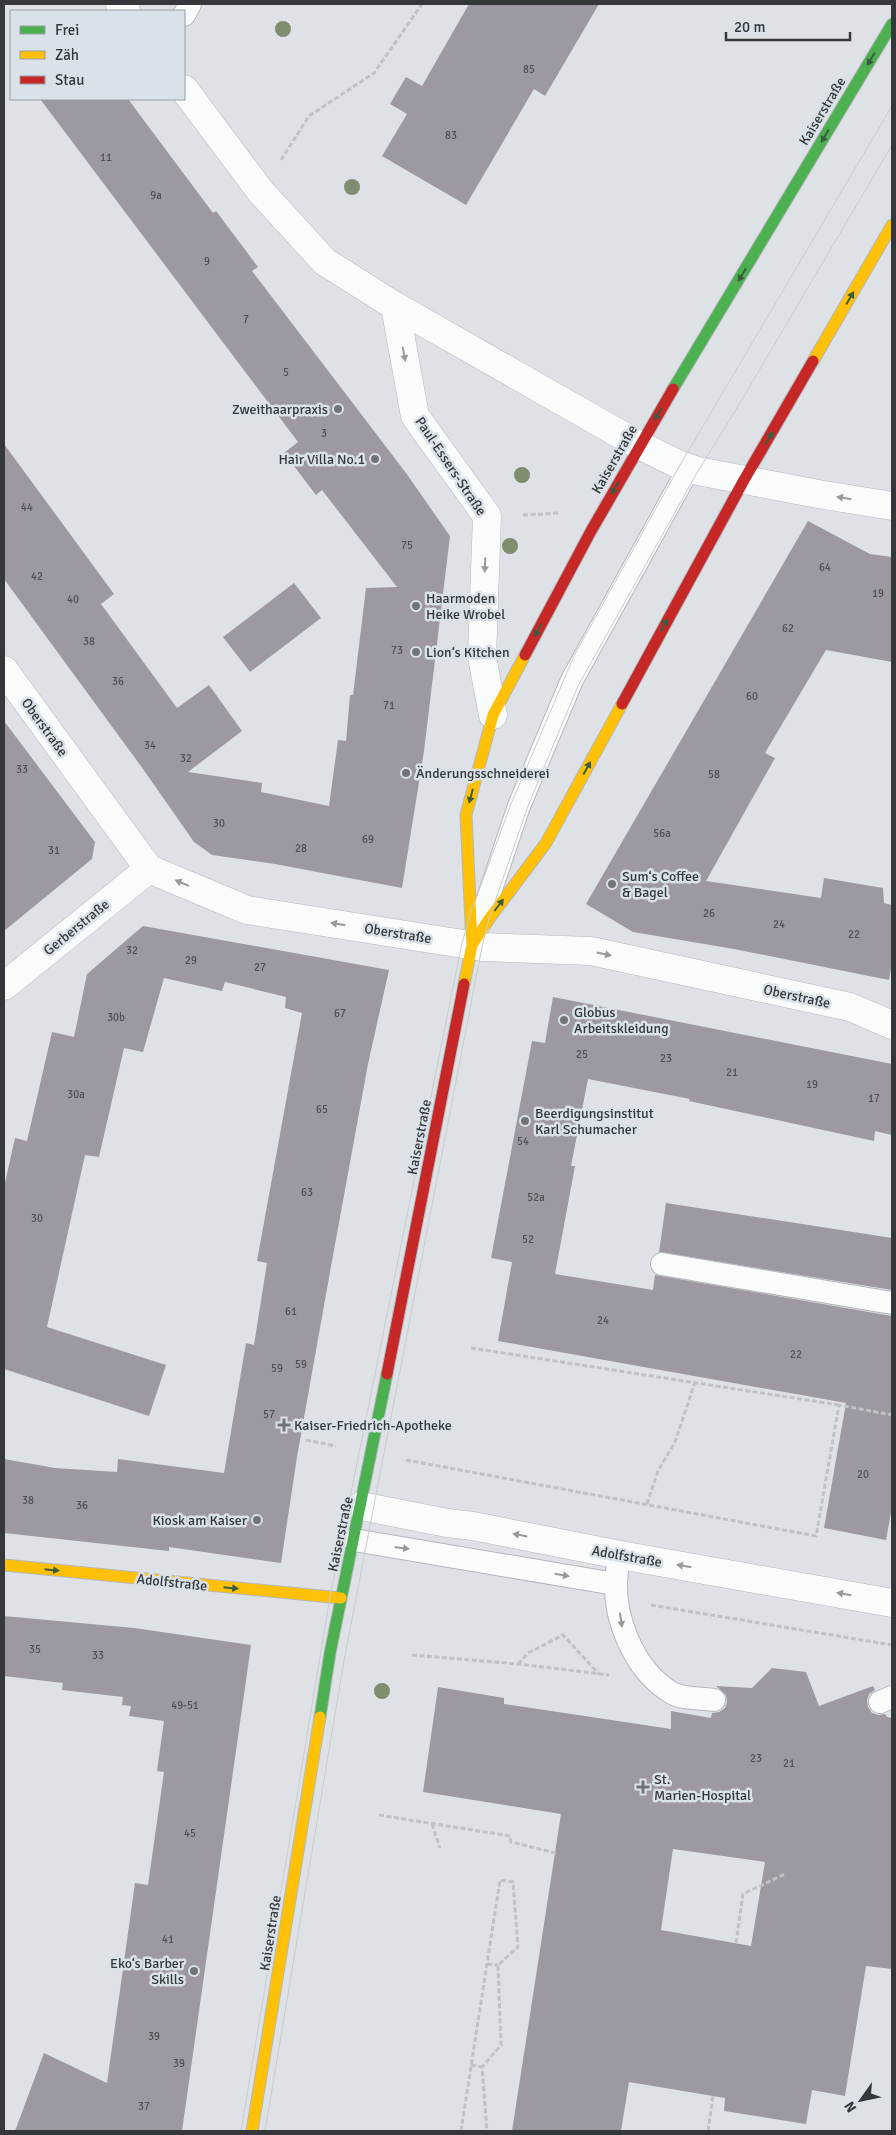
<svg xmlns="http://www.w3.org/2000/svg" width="896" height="2135" font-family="Signika,sans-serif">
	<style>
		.building { fill: #9e98a2; fill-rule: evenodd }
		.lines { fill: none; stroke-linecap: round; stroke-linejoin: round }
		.lane-casing { stroke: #b4b8bb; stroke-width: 24 }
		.street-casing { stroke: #b4b8bb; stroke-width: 29 }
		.fast-casing { stroke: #b4b8bb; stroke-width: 13 }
		.slow-casing { stroke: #b4b8bb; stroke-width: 13 }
		.jam-casing { stroke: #b4b8bb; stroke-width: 13 }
		.path { stroke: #c1c2c4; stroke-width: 3; stroke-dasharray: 5 2.5; stroke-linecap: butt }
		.lane { stroke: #fafbfb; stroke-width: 22 }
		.street { stroke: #fafbfb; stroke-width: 28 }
		.fast { stroke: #4caf50; stroke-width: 11 }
		.slow { stroke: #ffc107; stroke-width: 11 }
		.jam { stroke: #c62828; stroke-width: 11 }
		.tram { stroke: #cacccc; stroke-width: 1 }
		.tree { fill: #7e8e6e }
		.oneway { fill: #3c5c41 }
		.oneway2 { fill: #989a9a }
		.poi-dot { fill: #707476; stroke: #dae2e9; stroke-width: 2 }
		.labels { text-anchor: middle; stroke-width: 5; stroke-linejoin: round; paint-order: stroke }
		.number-label { font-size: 11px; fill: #4f5054 }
		.street-label { font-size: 14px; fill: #35383a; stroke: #dae2e9 }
		.poi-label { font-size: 14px; fill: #35383a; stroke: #dae2e9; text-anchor: start }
	</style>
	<rect width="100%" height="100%" fill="#dee2e6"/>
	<!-- building -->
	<path class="building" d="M469,4H599L545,96L534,89L466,205L382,156L407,114L390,104L406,77L422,86Z
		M40,99H128L213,213L216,211L258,267L252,271L406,473L450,536L424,751L402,888L275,864L212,855L194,842L143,769L4,579V444L114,594L101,604L177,708L209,685L242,731L188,772L262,783L261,792L329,806L338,740L346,741L350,695H353L366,588L397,587L322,490L316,495L284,453L298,442Z
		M808,521L870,554L892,557V662L826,650L765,753L775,758L706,881L821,898L824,878L883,888L884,903L892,905V963L889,980L734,949L633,932L586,904Z
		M294,583L321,618L250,672L223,637Z
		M4,721L95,842L92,859L4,931Z
		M143,926L389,970L368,1064L330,1272L297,1457L281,1563L169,1547V1551L4,1533V1459L55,1468L117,1472L118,1459L224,1473L246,1343L254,1345L267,1263L257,1261L302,1013L285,1008L286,997L225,982L222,991L164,978L143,1052L124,1048L99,1157L85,1155L47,1327L166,1365L149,1416L4,1369V1187L15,1138L27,1141L52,1032L74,1037L87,974Z
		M553,997L892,1064V1135L875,1131L874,1141L689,1101L690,1099L588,1079L571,1166H575L555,1274L653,1290L655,1275L892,1316V1507L886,1540L824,1528L846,1403L498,1341L512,1262L491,1258L532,1041L545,1043Z
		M666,1203L892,1238V1290L659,1252Z
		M4,1616L134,1628L251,1645L182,2131H15L44,2053L107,2083L135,1883L148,1885L164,1772L157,1771L164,1721L129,1716L131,1706L122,1705L123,1697L62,1690L63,1683L4,1676Z
		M772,1668L806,1672L819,1706L873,1686L875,1690L869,1694L867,1700L868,1707L872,1713L879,1715L885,1714L887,1717L892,1718V1969L866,1966L845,2096L812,2090L806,2124L724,2111L725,2098L629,2082L621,2131H512L561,1814L423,1792L438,1687L504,1698V1704L671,1729V1711L711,1718L712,1713L719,1712L725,1708L727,1702L726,1695L716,1686L752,1688ZM673,1849L765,1862L751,1946L661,1930Z"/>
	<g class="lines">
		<!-- lane casing -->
		<g class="lane-casing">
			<path id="lane" d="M184,15L190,4
				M479,925L519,806L572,680L689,468
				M662,1264L892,1303
				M354,1540L615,1584
				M617,1571C611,1614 633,1670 672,1693C682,1699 702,1698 714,1700
				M880,1702L892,1697"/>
		</g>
		<!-- street casing -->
		<g class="street-casing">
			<path id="street" d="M120,4L126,11
				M184,89L261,192L325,262L395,306L639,445L680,465L698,471L818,494L892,506
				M395,306L415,416L487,516L482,657L493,715
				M4,670L149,869L247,910L482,947L591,951L850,1007L892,1025
				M4,986L149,869
				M361,1506L447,1523L473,1526L620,1555L892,1603"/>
		</g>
		<!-- fast casing -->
		<g class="fast-casing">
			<path id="fast" d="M673,389L892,24
				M320,1717L330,1653L387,1374"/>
		</g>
		<!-- slow casing -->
		<g class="slow-casing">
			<path id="slow" d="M813,361L892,225
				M472,945L489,919L546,843L622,704
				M464,984L472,945L466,815L493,715L525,655
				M4,1565L341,1598
				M252,2131L320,1717"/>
		</g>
		<!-- jam casing -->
		<g class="jam-casing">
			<path id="jam" d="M525,655L591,531L673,389
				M622,704L744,480L813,361
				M387,1374L464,984"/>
		</g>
		<!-- path -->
		<path class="path" d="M281,160L309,116L374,73L422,4
			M523,515L559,513
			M471,1348L839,1405
			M306,1440L336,1446
			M406,1460L816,1536L839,1405L892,1415
			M647,1504L658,1471L675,1442L695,1382
			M651,1605L892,1645
			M412,1655L518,1664L609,1675
			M518,1664L528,1653L563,1635L599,1674
			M379,1815L510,1836L511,1842L556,1853
			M432,1824L440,1848
			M736,1943L743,1894L785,1874
			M487,1964L498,1965
			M471,2065L482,2067
			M461,2131L500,1880L513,1882L518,1947L498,1965L501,2045L482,2067L487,2131
			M708,2131L713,2096"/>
		<!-- lane -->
		<use href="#lane" class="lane"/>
		<!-- street -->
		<use href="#street" class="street"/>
		<!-- fast -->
		<use href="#fast" class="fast"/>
		<!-- slow -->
		<use href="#slow" class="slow"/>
		<!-- jam -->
		<use href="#jam" class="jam"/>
		<!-- tram -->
		<path class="tram" d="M241,2131L330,1597L462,943L471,912L511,804L574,656L680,465L892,106
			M265,2131L345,1655L482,947L489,919L528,806L578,686L698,471L737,408L892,145"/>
	</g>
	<!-- trees -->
	<g class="tree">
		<circle cx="283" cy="29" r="8"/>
		<circle cx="352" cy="187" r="8"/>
		<circle cx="522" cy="475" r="8"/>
		<circle cx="510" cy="546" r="8"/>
		<circle cx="382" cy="1691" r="8"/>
	</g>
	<!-- one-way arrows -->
	<defs><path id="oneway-solid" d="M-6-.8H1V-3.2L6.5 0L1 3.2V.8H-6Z" transform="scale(1.25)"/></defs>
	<g class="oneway">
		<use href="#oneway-solid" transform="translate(871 59) rotate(121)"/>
		<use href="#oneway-solid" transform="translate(825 136) rotate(121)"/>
		<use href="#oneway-solid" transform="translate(742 275) rotate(121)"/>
		<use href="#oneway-solid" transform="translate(850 298) rotate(-60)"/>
		<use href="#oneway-solid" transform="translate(658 414) rotate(121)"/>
		<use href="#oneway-solid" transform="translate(769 438) rotate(-59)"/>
		<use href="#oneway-solid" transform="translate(615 488) rotate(119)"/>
		<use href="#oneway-solid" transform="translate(664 625) rotate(-61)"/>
		<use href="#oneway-solid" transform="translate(538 630) rotate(118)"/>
		<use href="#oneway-solid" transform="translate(587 768) rotate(-61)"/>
		<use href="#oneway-solid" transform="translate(471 796) rotate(105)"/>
		<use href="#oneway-solid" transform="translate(499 905) rotate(-53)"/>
		<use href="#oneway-solid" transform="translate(52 1570) rotate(6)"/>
		<use href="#oneway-solid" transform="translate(231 1588) rotate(6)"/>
	</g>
	<g class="oneway2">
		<use href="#oneway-solid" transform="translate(404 354) rotate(79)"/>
		<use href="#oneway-solid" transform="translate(844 498) rotate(-171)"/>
		<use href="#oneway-solid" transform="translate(485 565) rotate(92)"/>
		<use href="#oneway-solid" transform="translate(182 883) rotate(-157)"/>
		<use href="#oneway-solid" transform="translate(338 924) rotate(-171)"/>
		<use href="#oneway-solid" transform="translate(604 954) rotate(12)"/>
		<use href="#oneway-solid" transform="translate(520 1535) rotate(-169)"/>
		<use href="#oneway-solid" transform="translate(402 1548) rotate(7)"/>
		<use href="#oneway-solid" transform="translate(684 1566) rotate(-170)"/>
		<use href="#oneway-solid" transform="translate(562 1575) rotate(10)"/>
		<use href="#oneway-solid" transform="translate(844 1594) rotate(-170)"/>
		<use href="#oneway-solid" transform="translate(621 1620) rotate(81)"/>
	</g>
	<!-- markers -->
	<g class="poi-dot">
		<circle cx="338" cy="409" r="5"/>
		<circle cx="375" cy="459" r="5"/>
		<circle cx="416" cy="606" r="5"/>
		<circle cx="416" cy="652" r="5"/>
		<circle cx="406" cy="773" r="5"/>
		<circle cx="612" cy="884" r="5"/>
		<circle cx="564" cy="1020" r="5"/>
		<circle cx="525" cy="1121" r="5"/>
		<path d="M281.5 1417.5h5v5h5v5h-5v5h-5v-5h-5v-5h5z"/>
		<circle cx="257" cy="1520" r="5"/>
		<path d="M640.5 1779.5h5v5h5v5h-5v5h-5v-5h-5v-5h5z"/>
		<circle cx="194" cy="1971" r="5"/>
	</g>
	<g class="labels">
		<!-- number labels -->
		<g class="number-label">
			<text x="529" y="73">85</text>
			<text x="451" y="139">83</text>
			<text x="106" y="161">11</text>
			<text x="156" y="199">9a</text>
			<text x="207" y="265">9</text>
			<text x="246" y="323">7</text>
			<text x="286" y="376">5</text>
			<text x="324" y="437">3</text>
			<text x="27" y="511">44</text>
			<text x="407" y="549">75</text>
			<text x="825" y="571">64</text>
			<text x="37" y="580">42</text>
			<text x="878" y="597">19</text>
			<text x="73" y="603">40</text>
			<text x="788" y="632">62</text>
			<text x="89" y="645">38</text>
			<text x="397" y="654">73</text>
			<text x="118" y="685">36</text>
			<text x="752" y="700">60</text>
			<text x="389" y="709">71</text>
			<text x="150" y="749">34</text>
			<text x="186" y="762">32</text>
			<text x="22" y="773">33</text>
			<text x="714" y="778">58</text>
			<text x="219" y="827">30</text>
			<text x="662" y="837">56a</text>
			<text x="368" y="843">69</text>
			<text x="301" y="852">28</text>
			<text x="54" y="854">31</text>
			<text x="709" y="917">26</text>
			<text x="779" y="928">24</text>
			<text x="854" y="938">22</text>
			<text x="132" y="954">32</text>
			<text x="191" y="964">29</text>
			<text x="260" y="971">27</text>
			<text x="340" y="1017">67</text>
			<text x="116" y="1021">30b</text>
			<text x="582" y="1058">25</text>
			<text x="666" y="1062">23</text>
			<text x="732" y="1076">21</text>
			<text x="812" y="1088">19</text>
			<text x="76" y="1098">30a</text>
			<text x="874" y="1102">17</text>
			<text x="322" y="1113">65</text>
			<text x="523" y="1145">54</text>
			<text x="307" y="1196">63</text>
			<text x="536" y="1201">52a</text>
			<text x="37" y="1222">30</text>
			<text x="528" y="1243">52</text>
			<text x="291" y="1315">61</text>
			<text x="603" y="1324">24</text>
			<text x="796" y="1358">22</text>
			<text x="301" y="1368">59</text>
			<text x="277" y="1372">59</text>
			<text x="269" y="1418">57</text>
			<text x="863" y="1478">20</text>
			<text x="28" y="1504">38</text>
			<text x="82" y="1509">36</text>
			<text x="35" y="1653">35</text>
			<text x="98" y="1659">33</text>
			<text x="185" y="1709">49-51</text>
			<text x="756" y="1762">23</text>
			<text x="789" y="1767">21</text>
			<text x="190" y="1837">45</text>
			<text x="168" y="1943">41</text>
			<text x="154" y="2040">39</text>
			<text x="179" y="2067">39</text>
			<text x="144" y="2110">37</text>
		</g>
		<!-- street labels -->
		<g class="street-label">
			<text transform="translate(822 111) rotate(-59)" y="5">Kaiserstraße</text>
			<text transform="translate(614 459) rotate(-60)" y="5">Kaiserstraße</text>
			<text transform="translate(451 466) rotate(56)" y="5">Paul-Essers-Straße</text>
			<text transform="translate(45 727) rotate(54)" y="5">Oberstraße</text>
			<text transform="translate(76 927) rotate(-39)" y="5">Gerberstraße</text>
			<text transform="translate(398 933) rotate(9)" y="5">Oberstraße</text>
			<text transform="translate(797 996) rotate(12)" y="5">Oberstraße</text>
			<text transform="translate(419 1137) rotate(-79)" y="5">Kaiserstraße</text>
			<text transform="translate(340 1534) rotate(-78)" y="5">Kaiserstraße</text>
			<text transform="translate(627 1556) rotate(10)" y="5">Adolfstraße</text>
			<text transform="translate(172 1582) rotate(6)" y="5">Adolfstraße</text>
			<text transform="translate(270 1933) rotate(-81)" y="5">Kaiserstraße</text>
		</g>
		<!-- poi labels -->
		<g class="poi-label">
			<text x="328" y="414" text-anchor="end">Zweithaarpraxis</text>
			<text x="365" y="464" text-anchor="end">Hair Villa No.1</text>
			<text x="426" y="603">Haarmoden<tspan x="426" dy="16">Heike Wrobel</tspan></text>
			<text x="426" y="657">Lion‘s Kitchen</text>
			<text x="416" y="778">Änderungsschneiderei</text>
			<text x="622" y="881">Sum‘s Coffee<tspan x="622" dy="16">&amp; Bagel</tspan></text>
			<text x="574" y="1017">Globus<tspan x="574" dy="16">Arbeitskleidung</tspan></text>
			<text x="535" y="1118">Beerdigungsinstitut<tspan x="535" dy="16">Karl Schumacher</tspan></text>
			<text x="294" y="1430">Kaiser-Friedrich-Apotheke</text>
			<text x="247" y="1525" text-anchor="end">Kiosk am Kaiser</text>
			<text x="654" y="1784">St.<tspan x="654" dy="16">Marien-Hospital</tspan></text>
			<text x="184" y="1968" text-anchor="end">Eko‘s Barber<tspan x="184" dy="16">Skills</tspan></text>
		</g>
	</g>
	<!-- border -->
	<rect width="896" height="2135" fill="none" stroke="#35383a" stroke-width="10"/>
	<!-- legend -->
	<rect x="10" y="10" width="175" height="90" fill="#dae2e9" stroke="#989ea3"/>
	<rect x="20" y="26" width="25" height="8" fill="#4caf50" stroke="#989ea3"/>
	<text x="55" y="35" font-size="15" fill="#35383a">Frei</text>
	<rect x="20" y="51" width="25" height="8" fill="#ffc107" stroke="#989ea3"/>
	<text x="55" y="60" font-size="15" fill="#35383a">Zäh</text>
	<rect x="20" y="76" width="25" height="8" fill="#c62828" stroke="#989ea3"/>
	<text x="55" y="85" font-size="15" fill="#35383a">Stau</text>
	<!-- north arrow -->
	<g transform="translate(861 2100) rotate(237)" stroke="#dae2e9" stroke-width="4" paint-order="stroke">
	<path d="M0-4L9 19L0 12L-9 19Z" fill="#35383a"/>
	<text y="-8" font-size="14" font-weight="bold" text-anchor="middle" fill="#35383a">N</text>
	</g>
	<!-- scale -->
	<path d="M726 32v8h124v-8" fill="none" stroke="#35383a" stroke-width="2.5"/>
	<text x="734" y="32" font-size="15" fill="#35383a" stroke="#dae2e9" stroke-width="4" paint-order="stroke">20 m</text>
</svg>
